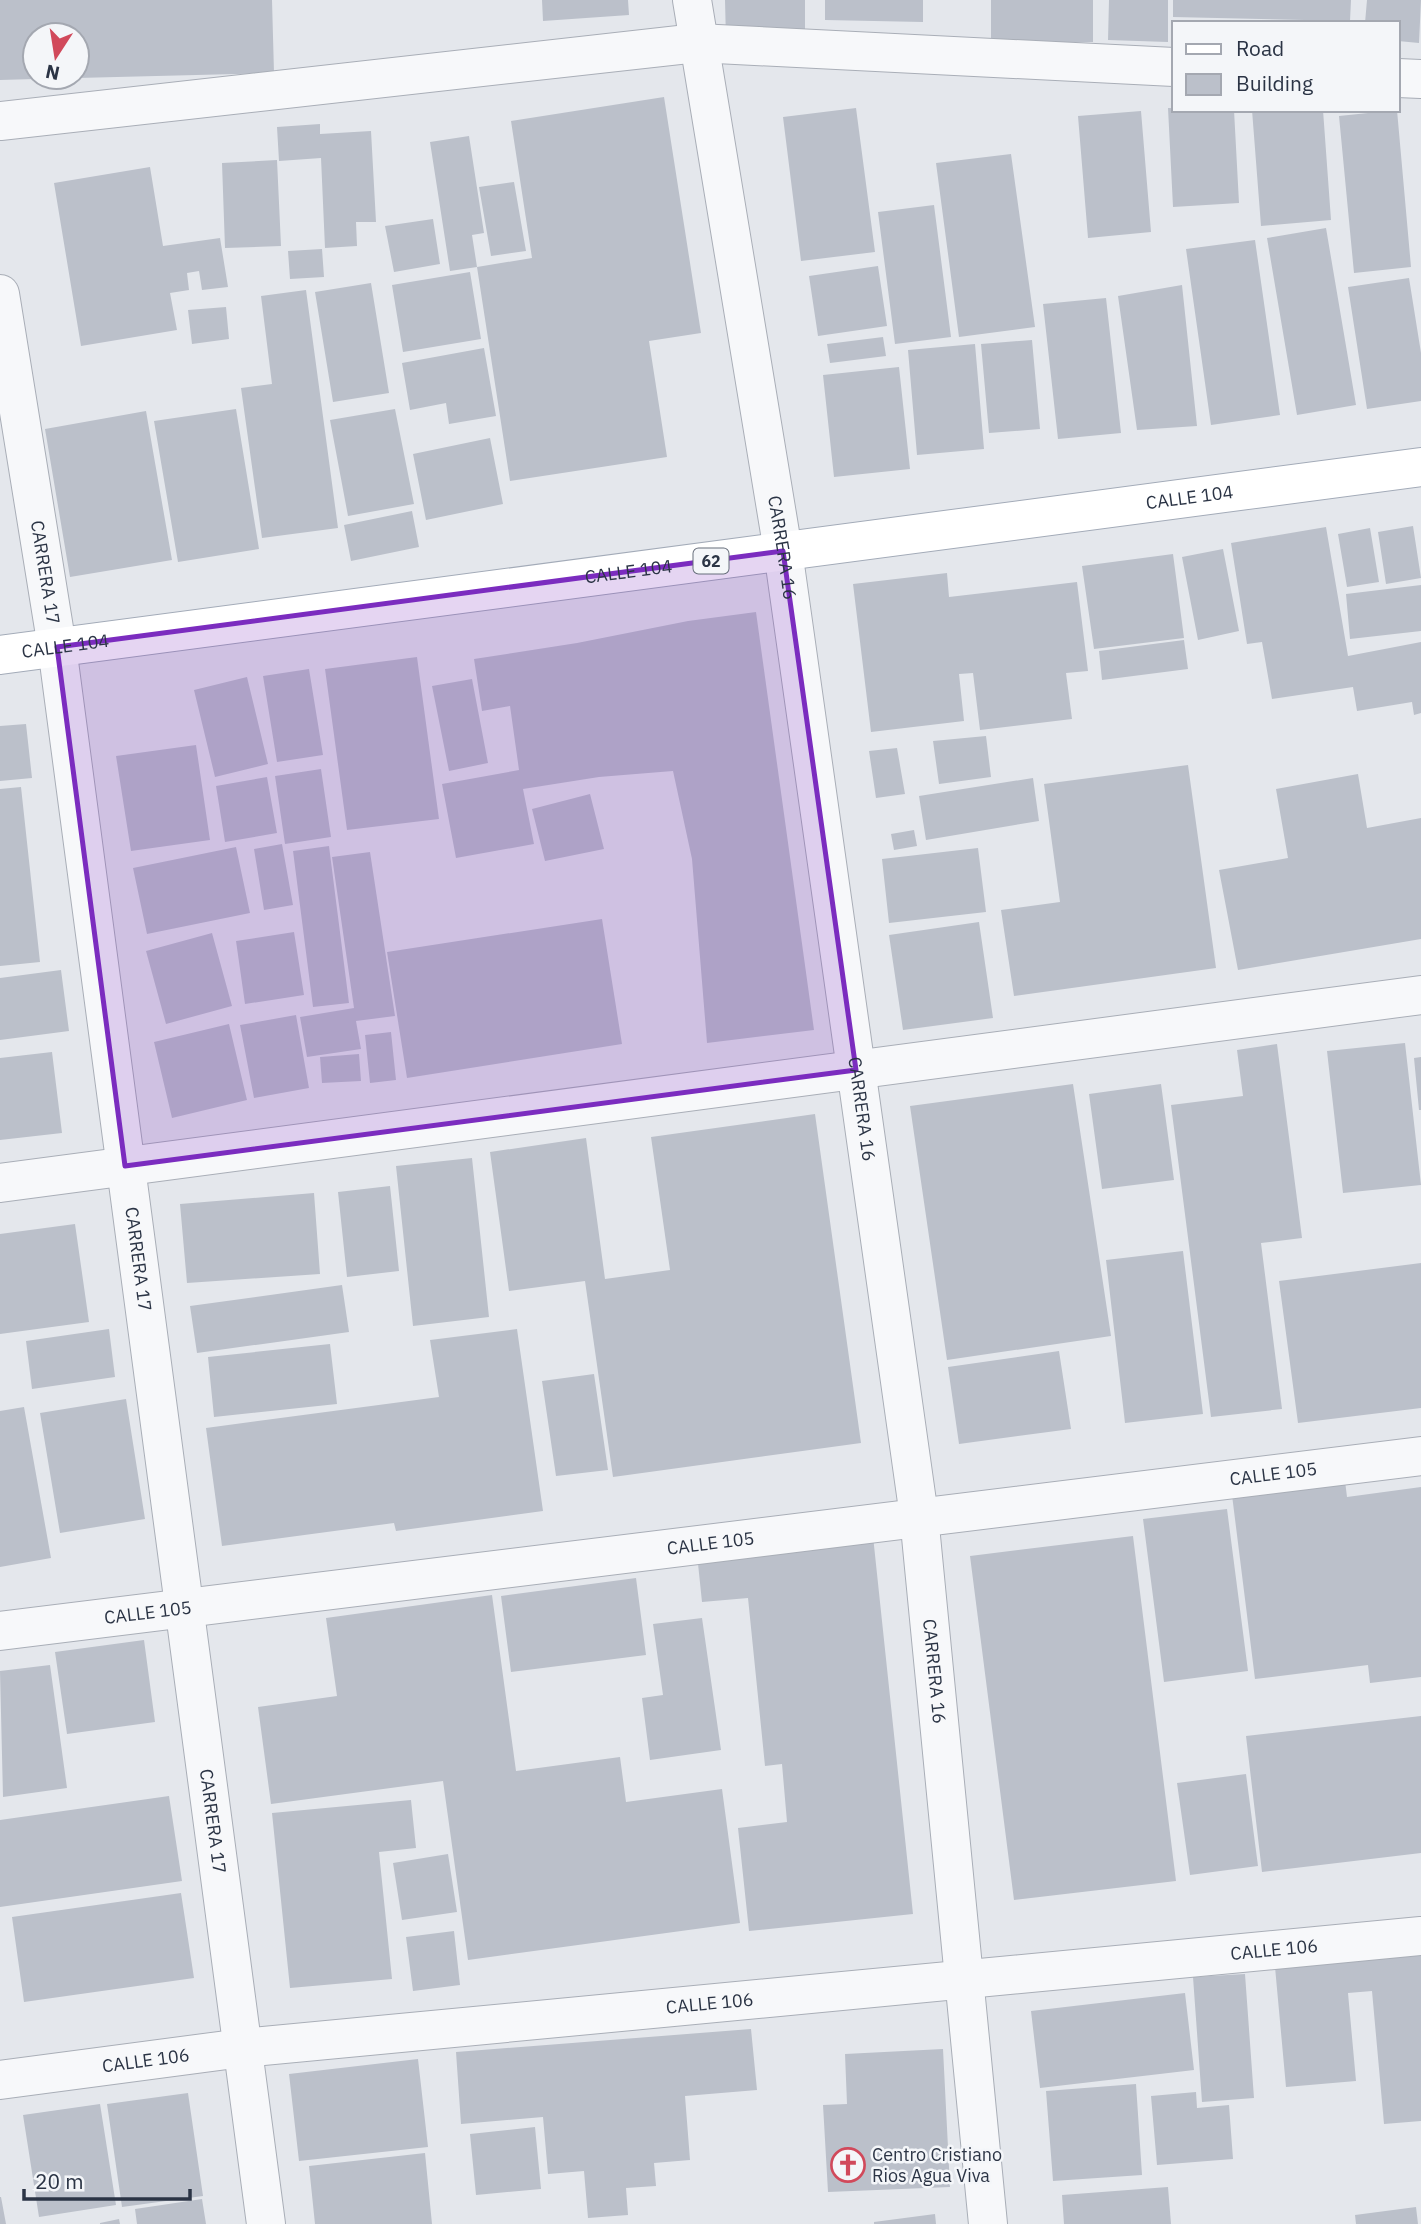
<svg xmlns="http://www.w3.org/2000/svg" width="1421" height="2224" font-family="'IBM Plex Sans',sans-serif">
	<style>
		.building { fill: #bbc0ca }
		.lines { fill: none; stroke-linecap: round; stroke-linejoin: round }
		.street-casing { stroke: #a9aeb7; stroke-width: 40 }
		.primary-casing { stroke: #a3abb8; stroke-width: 40 }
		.street { stroke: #f7f8fa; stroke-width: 38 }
		.primary { stroke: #fff; stroke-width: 38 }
		.marked { fill: #7b2cbf; fill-opacity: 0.2; stroke: #7b2cbf; stroke-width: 5; stroke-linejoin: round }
		.labels { text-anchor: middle; stroke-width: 5; stroke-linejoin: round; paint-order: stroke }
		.shield { fill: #f4f6f9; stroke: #676e7b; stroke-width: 2 }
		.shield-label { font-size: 16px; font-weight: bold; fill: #2b3445 }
		.street-label { font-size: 18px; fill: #2b3445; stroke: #f4f6f9 }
		.poi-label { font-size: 18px; fill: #2b3445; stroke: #f4f6f9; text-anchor: start }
	</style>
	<rect width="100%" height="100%" fill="#e4e7ec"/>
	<!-- building -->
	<path class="building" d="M0,0H272L274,73L77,78V35H35V79L0,80Z
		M542,0H628L629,15L543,21Z
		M725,0H805V40H726Z
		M825,0H923V22L825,20Z
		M991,0H1093V42L991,43Z
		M1109,0H1168V42L1108,40Z
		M1173,0H1351L1350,21L1173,17Z
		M1367,0H1421L1419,43L1398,41V23H1365Z
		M664,97L701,333L649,341L667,457L510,481L477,267L532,258L511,121Z
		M856,108L875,252L801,261L783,117Z
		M1168,108L1234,110L1239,203L1173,207Z
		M1252,110H1323L1331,220L1261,226Z
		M1397,110L1411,267L1354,273L1339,116Z
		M1141,111L1151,232L1088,238L1078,116Z
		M320,124V134L371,131L376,222H356L357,246L325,248L321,158L279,161L277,127Z
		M469,136L484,233L472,235L477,267L450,271L430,142Z
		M1011,154L1035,327L959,337L936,163Z
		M277,160L281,246L225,248L222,163Z
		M150,167L163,246L220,238L228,287L202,290L199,271L187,273L189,290L170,293L177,330L81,346L54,183Z
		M514,182L526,251L491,256L479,187Z
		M934,205L951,337L895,344L878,212Z
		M433,219L440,264L394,272L385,226Z
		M1326,228L1356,405L1297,415L1267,238Z
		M1255,240L1280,415L1211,425L1186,249Z
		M322,249L324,277L290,279L288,251Z
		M878,266L887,326L818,336L809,276Z
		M470,272L481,339L403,352L392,285Z
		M1409,278L1421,353V401L1367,409L1348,287Z
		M371,283L389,393L333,402L315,292Z
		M1182,285L1197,426L1137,430L1118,296Z
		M306,290L338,528L262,538L241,388L272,384L261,296Z
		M1106,298L1121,433L1058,439L1043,304Z
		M226,307L229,339L192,344L188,310Z
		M883,337L886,356L830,363L827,344Z
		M1032,340L1040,429L989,433L981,344Z
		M975,344L984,449L917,455L908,350Z
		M484,348L496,416L449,424L446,403L410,410L402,363Z
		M899,367L910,469L834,477L823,375Z
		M236,409L259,549L178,562L154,421Z
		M395,409L414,504L348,516L330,420Z
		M146,411L172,560L70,577L45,429Z
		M490,438L503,504L426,520L413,454Z
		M412,511L419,547L351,561L344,525Z
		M1413,526L1421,578L1386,584L1378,532Z
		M1326,527L1348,656L1421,642V713L1414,715L1412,702L1357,711L1353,687L1272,699L1262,642L1247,644L1231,543Z
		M1370,528L1379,582L1347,587L1338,534Z
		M1223,549L1239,631L1198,640L1182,557Z
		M1173,554L1184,638L1094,649L1082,566Z
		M947,573L949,597L1077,582L1088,671L1066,673L1072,719L980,730L973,673L959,674L964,721L871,732L853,584Z
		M1421,585V631L1350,639L1346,594Z
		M756,612L814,1030L707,1043L692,859L673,771L599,777L523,789L534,844L456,858L442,784L519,770L510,706L482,711L474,659L577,643L688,621Z
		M1184,640L1188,669L1102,680L1099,651Z
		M417,657L439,819L347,830L325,669Z
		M309,669L323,755L277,762L263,676Z
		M247,677L268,764L215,777L194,690Z
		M472,679L488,763L449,771L432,686Z
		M26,724L32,778L0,781V726Z
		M986,736L991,777L939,784L933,741Z
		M196,745L210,840L131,851L116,756Z
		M897,748L905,794L876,798L869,751Z
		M1188,765L1216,968L1014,996L1001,910L1060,902L1044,784Z
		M321,769L331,837L285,844L275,776Z
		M1358,774L1367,828L1421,818V939L1238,970L1219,870L1288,858L1276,789Z
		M267,777L277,833L225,842L216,786Z
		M1033,778L1039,821L926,840L919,796Z
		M21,787L40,962L0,966V789Z
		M590,794L604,849L545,861L532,809Z
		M914,830L917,846L894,850L891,834Z
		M282,844L293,905L264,910L254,849Z
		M329,846L349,1003L313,1007L293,851Z
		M236,847L250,913L147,934L133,868Z
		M978,848L986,912L889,923L882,859Z
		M370,852L395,1016L356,1021L361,1049L307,1057L300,1017L354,1008L332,857Z
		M602,919L622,1044L407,1078L387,952Z
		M979,922L993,1018L903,1030L889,935Z
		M294,932L304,995L245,1004L236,941Z
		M212,933L232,1006L166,1024L146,951Z
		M61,970L69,1031L0,1040V978Z
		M296,1015L309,1088L254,1098L240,1025Z
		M229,1024L247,1100L172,1118L154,1042Z
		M391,1032L396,1080L370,1083L365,1035Z
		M1405,1043L1421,1185L1343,1193L1327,1051Z
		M1277,1044L1302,1238L1261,1243L1282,1409L1211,1417L1171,1105L1243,1096L1237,1050Z
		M52,1052L62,1133L0,1140V1058Z
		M359,1054L361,1081L322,1083L320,1057Z
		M1421,1057V1110H1419L1414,1058Z
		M1073,1084L1111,1336L947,1360L910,1106Z
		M1161,1084L1174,1180L1102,1189L1089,1094Z
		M815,1114L861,1443L613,1477L585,1281L509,1291L490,1152L586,1138L605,1279L670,1270L651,1137Z
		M472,1158L489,1317L413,1326L396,1166Z
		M390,1186L399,1271L347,1277L338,1192Z
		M314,1193L320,1274L187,1283L180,1204Z
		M75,1224L89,1322L0,1334V1234Z
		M1183,1251L1203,1414L1125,1423L1106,1260Z
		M1421,1263V1408L1298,1423L1279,1281Z
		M342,1285L349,1332L197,1353L190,1306Z
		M109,1329L115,1377L32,1389L26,1341Z
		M517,1329L543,1511L396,1531L394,1523L222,1546L206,1428L439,1397L430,1340Z
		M330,1344L337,1404L214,1417L208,1357Z
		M1059,1351L1071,1429L959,1444L948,1367Z
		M594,1374L608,1470L556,1476L542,1381Z
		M126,1399L145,1519L60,1533L40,1413Z
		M24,1407L51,1558L0,1567V1411Z
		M1344,1473L1347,1497L1421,1487V1677L1370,1683L1368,1665L1255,1679L1231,1487Z
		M1227,1509L1248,1671L1164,1682L1143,1519Z
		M873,1536L913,1914L749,1931L738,1828L787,1822L782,1764L765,1766L748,1598L702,1602L697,1554Z
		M1133,1536L1176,1881L1014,1900L970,1556Z
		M636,1578L646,1655L511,1672L501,1596Z
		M492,1595L516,1771L620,1757L626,1802L722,1789L740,1923L468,1960L443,1781L271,1804L258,1707L337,1696L326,1618Z
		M702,1618L721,1750L650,1760L642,1698L663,1695L653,1624Z
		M144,1640L155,1722L67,1734L55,1652Z
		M50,1665L67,1788L3,1797L0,1671Z
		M1421,1716V1853L1262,1872L1246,1736Z
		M1246,1774L1258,1866L1190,1875L1177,1783Z
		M169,1796L182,1881L0,1907V1820Z
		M411,1800L416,1848L379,1852L392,1979L290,1988L272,1813Z
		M448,1854L457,1912L402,1920L393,1863Z
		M181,1893L194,1978L24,2002L12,1917Z
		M454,1931L460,1985L413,1991L406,1937Z
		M1421,1955V2121L1384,2124L1372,1991L1348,1993L1356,2081L1286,2087L1275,1967Z
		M1245,1974L1254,2098L1202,2102L1193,1977Z
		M1185,1993L1194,2070L1040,2088L1031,2011Z
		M751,2029L757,2090L685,2096L690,2160L654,2163L656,2186L626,2188L628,2215L588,2218L584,2171L548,2174L543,2117L461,2124L456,2052Z
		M943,2049L950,2187L828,2192L823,2105L847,2104L845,2054Z
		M418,2059L428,2147L299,2161L289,2074Z
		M1136,2084L1142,2175L1053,2181L1046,2091Z
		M1196,2092L1197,2108L1229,2105L1233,2159L1157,2165L1151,2096Z
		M188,2093L203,2196L122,2207L107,2104Z
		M100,2104L116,2205L39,2217L23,2115Z
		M535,2127L541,2189L476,2195L470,2134Z
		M425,2153L432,2224H315L309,2166Z
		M1168,2187L1171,2224H1064L1062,2195Z
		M0,2197H1L6,2224H0Z
		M202,2199L206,2224H137L135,2209Z
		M1416,2207L1418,2224H1356L1355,2215Z
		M935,2214L936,2224H874V2222Z
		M119,2219L120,2224H100V2223Z"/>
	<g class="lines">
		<!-- street casing -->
		<g class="street-casing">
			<g id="street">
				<path id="s1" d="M692,0L783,551L919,1516L988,2224"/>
				<path d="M1398,78L1421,79"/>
				<path d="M0,121L697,43L1174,67"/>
				<path id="s2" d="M0,294L57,647L266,2224"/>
				<path d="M0,1183L1421,995"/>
				<path id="s3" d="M0,1631L1421,1456"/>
				<path id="s4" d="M0,2080L242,2048L1421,1936"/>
			</g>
		</g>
		<!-- primary casing -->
		<g class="primary-casing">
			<g id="primary">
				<path id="s5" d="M0,655L1421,467"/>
			</g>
		</g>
		<!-- street -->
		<use href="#street" class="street"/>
		<!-- primary -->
		<use href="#primary" class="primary"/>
	</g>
	<!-- marked area -->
	<path class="marked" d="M783,551L856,1070L125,1166L57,647Z"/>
	<!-- icons -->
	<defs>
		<g id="church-ring" transform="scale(1.75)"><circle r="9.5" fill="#f4f6f9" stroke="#d1495b" stroke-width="1.5"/><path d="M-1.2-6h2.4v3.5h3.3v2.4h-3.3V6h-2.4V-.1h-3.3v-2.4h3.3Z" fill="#d1495b"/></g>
	</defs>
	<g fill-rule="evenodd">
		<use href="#church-ring" x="848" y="2165"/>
	</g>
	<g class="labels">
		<!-- shield labels -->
		<rect class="shield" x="693.5" y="548.5" width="35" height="25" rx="5"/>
		<g class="shield-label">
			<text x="711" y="567">62</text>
		</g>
		<!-- street labels -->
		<g class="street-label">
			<text dy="6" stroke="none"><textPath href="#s5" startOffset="1200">CALLE 104</textPath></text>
			<text dy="6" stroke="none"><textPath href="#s1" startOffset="555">CARRERA 16</textPath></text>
			<text dy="6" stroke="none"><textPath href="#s2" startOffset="282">CARRERA 17</textPath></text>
			<text dy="6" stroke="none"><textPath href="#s5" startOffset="634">CALLE 104</textPath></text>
			<text dy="6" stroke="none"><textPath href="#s5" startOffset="66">CALLE 104</textPath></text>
			<text dy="6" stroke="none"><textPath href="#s1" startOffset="1122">CARRERA 16</textPath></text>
			<text dy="6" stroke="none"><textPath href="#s2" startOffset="975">CARRERA 17</textPath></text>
			<text dy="6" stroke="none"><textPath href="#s3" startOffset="1283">CALLE 105</textPath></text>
			<text dy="6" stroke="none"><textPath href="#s3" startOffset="716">CALLE 105</textPath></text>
			<text dy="6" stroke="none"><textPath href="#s3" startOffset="149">CALLE 105</textPath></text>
			<text dy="6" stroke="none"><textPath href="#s1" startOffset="1689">CARRERA 16</textPath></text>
			<text dy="6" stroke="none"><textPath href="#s2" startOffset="1542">CARRERA 17</textPath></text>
			<text dy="6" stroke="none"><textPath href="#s4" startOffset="1281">CALLE 106</textPath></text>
			<text dy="6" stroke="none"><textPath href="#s4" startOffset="714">CALLE 106</textPath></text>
			<text dy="6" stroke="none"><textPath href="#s4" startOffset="147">CALLE 106</textPath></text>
		</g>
		<!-- poi labels -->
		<g class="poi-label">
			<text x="872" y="2161">Centro Cristiano<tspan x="872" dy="21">Rios Agua Viva</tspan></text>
		</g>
	</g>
	<!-- legend -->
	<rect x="1172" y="21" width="228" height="91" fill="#f4f6f9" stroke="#a4a8b1" stroke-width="2"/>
	<rect x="1186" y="44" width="35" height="10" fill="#ffffff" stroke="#a4a8b1" stroke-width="2"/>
	<text x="1236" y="56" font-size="21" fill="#2b3445">Road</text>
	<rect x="1186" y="74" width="35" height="21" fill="#bbc0ca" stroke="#a4a8b1" stroke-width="2"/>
	<text x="1236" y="91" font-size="21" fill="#2b3445">Building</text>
	<!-- north arrow -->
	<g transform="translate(56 56) rotate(192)"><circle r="33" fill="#f4f6f9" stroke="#a4a8b1" stroke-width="2"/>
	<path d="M0-5L12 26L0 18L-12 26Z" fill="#d1495b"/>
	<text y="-10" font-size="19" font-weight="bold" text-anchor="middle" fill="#2b3445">N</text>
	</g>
	<!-- scale -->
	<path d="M24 2189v10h166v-10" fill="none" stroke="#2b3445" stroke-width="3.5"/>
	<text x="35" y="2189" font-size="21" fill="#2b3445" stroke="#f4f6f9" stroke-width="5" paint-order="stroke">20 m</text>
</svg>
